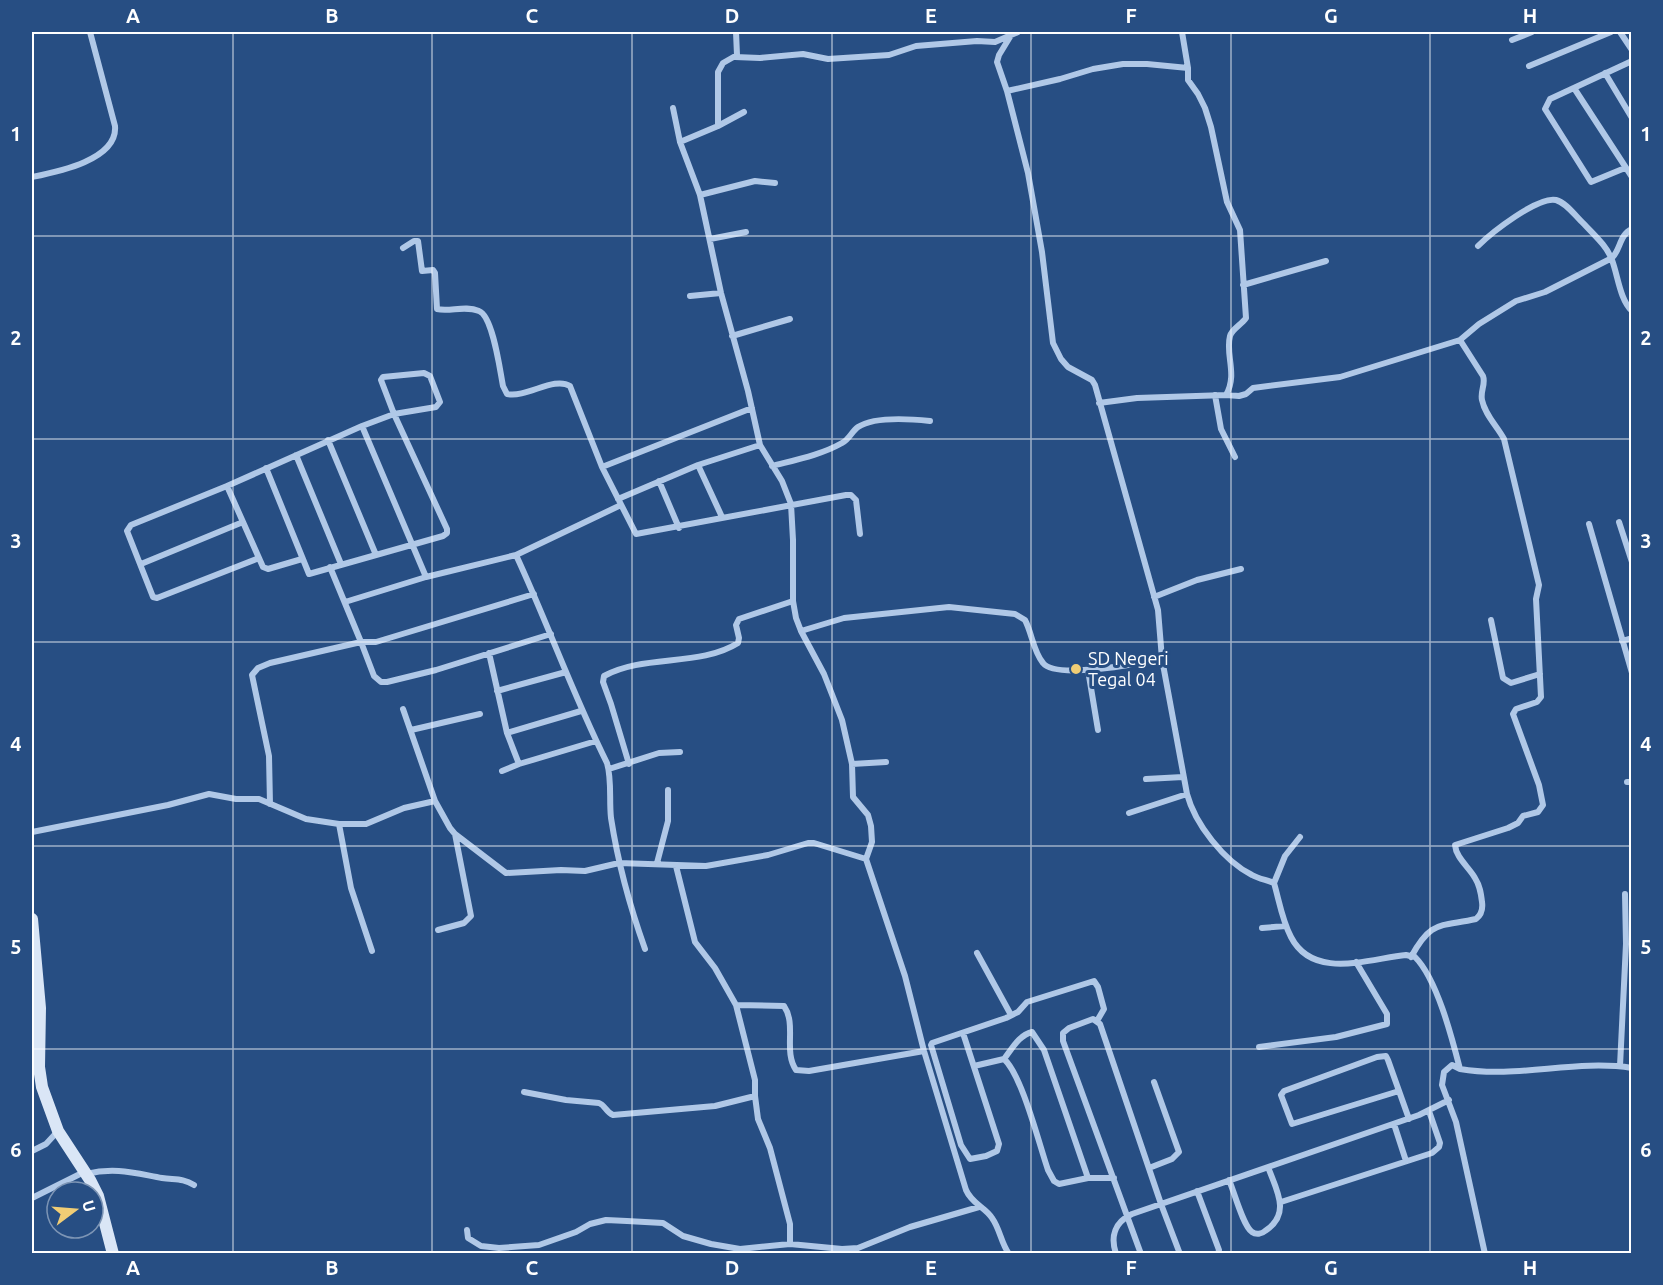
<svg xmlns="http://www.w3.org/2000/svg" width="1663" height="1285" font-family="Ubuntu,sans-serif">
	<style>
		.lines { fill: none; stroke-linecap: round; stroke-linejoin: round }
		.street { stroke: #b0c8e7; stroke-width: 6 }
		.secondary { stroke: #dae6f6; stroke-width: 12 }
		.grid { fill: none; stroke: #fff; stroke-width: 1.5; stroke-opacity: 0.55 }
		.poi-dot { fill: #f0cd75; stroke: #274e83; stroke-width: 2 }
		.labels { text-anchor: middle; stroke-width: 6; stroke-linejoin: round; paint-order: stroke }
		.poi-label { font-size: 18px; fill: #fff; stroke: #274e83; text-anchor: start }
		.neatline { fill: none; stroke: #fff; stroke-width: 2 }
		.grid-label { font-size: 20px; text-anchor: middle; font-weight: bold; fill: #fff }
	</style>
	<rect width="100%" height="100%" fill="#274e83"/>
	<g class="lines">
		<!-- street -->
		<path class="street" d="M1013,32L999,55L997,62L1007,91L1028,173L1042,252L1053,343L1061,359L1068,367L1092,380L1095,385L1158,610L1162,659
			M1620,32L1632,50
			M1512,40L1532,32
			M735,57L760,58L803,54L828,59L889,55L916,46L977,41L995,42L1018,32
			M1529,66L1611,32
			M1605,73L1632,118
			M1574,88L1632,177
			M1007,91L1060,79L1093,69L1123,64H1147L1188,68
			M673,108L680,142L700,195L721,293L748,391L760,445L782,481L791,504L793,540V601L796,618L801,631
			M718,126L744,112
			M680,142L718,126V72L723,63L737,55L736,32
			M1625,168L1591,182L1545,109L1550,99L1632,61
			M32,177C57,172 118,160 115,126L90,32
			M700,195L755,181L775,183
			M710,239L746,232
			M1478,246C1491,233 1538,196 1556,200C1567,203 1576,217 1584,224C1594,235 1607,246 1612,260C1618,276 1620,300 1632,311
			M403,248L414,241H418L422,271L433,270L435,273L437,309C450,312 465,305 479,311C493,316 500,371 503,386L507,394C527,398 554,376 570,386L602,467L636,534L846,495H851L856,500L860,534
			M1243,285L1326,261
			M690,296L721,293
			M732,336L790,319
			M1215,395L1221,429L1235,457
			M1226,395L1239,396L1246,394L1253,388L1340,377L1460,340L1479,324L1516,301L1545,292L1612,258C1621,249 1619,235 1632,229
			M1099,403L1137,398L1226,395C1238,374 1225,355 1230,336C1232,329 1241,325 1246,318L1240,230L1227,202L1211,127L1205,108L1198,94L1188,80V68L1182,32
			M362,426L426,577
			M328,440L376,555
			M296,455L341,564
			M698,465L722,517
			M772,466C795,460 821,455 842,443C849,440 852,431 858,427C875,416 911,419 930,421
			M602,467L752,408
			M659,481L679,528
			M227,486L263,567L268,569L302,559
			M618,499L698,465L760,445
			M1619,522L1632,562
			M1589,524L1632,673
			M516,555C548,624 573,695 607,763C612,780 609,800 611,818C618,863 630,907 645,949
			M259,558L157,598L153,597L127,531L131,525L227,486L362,426L394,414L436,407L440,402L430,376L424,373L383,377L381,380L394,414L447,529V533L443,536L309,574L266,468
			M141,564L243,522
			M534,594L376,642H361L374,676L381,682H387L436,670L551,634
			M1154,597L1197,580L1241,569
			M345,602L426,577L516,555L621,505
			M1491,620L1503,678L1511,683L1540,674
			M1622,641L1632,638
			M489,653L507,733L519,764
			M1088,670L1098,730
			M497,691L566,672
			M403,709L435,801
			M411,730L480,714
			M507,733L581,711
			M629,764L611,704L603,682L604,676C644,654 700,667 738,643L739,638L736,625L739,619L793,601
			M852,764L886,762
			M609,769L659,753L680,752
			M502,771L519,764L596,741
			M1146,779L1183,777
			M1627,782H1632
			M270,804L269,756L252,675L258,668L270,663L361,642L330,567
			M1129,813L1187,794
			M339,824L351,888L372,951
			M32,832L168,805L209,794L236,799H259L306,819L339,824H366L404,808L435,801L450,828L455,834L506,873L561,870L585,871L619,863L706,866L768,855L808,843H814L866,859L872,842L871,826L868,815L853,797L852,764L842,720L824,674L801,631L844,618L949,607L1015,614L1025,620C1032,633 1033,651 1043,663C1056,680 1140,663 1162,659L1187,794C1195,824 1224,861 1252,875C1259,879 1267,880 1274,883C1279,900 1282,920 1291,937C1313,980 1368,959 1406,955L1415,957C1437,979 1452,1038 1460,1069C1517,1079 1575,1059 1632,1068
			M866,859L905,976L924,1051L966,1190C972,1204 985,1207 992,1218C1000,1229 1001,1243 1009,1254
			M657,863L668,821V790
			M1274,883L1285,856L1300,837
			M1262,928L1286,926
			M438,930L464,923L471,916L455,834
			M977,953L1011,1015
			M1411,957C1431,920 1439,927 1476,919C1481,915 1483,909 1482,902C1481,893 1480,886 1475,878C1469,867 1456,858 1455,845L1508,828L1518,823L1523,816L1538,812L1543,805L1539,785L1513,714L1516,709L1537,702L1541,697L1536,599L1539,585L1504,439C1497,426 1485,415 1482,400C1480,391 1486,384 1483,376L1460,340
			M736,1005L784,1006C797,1025 783,1051 796,1070L809,1071L924,1051
			M963,1033L999,1144L997,1151L986,1156L970,1159L961,1145L931,1045L932,1043L1006,1018L1018,1012L1027,1002L1094,981L1098,987L1104,1009L1097,1021
			M1259,1047L1336,1037L1387,1024V1014L1356,962
			M1004,1059C1012,1049 1019,1035 1032,1032L1044,1050L1088,1178
			M974,1066L1004,1059C1022,1075 1039,1144 1048,1170L1054,1181L1059,1184L1088,1178H1114
			M1620,1066L1626,944L1625,894
			M1460,1069L1452,1065L1444,1072L1442,1085L1456,1122L1485,1254
			M1399,1091L1292,1124L1281,1095L1284,1091L1377,1057L1386,1056L1388,1060L1409,1119
			M524,1092L566,1100L599,1103C605,1105 606,1112 613,1115L715,1106L755,1096
			M1394,1124L1406,1161
			M32,1151L46,1144L58,1131
			M1149,1168L1172,1159L1179,1152L1154,1082
			M86,1174C115,1167 134,1173 162,1178C174,1180 183,1178 194,1185
			M1229,1180C1234,1191 1243,1226 1252,1232C1256,1235 1262,1234 1265,1231C1292,1214 1276,1189 1268,1167
			M1197,1191L1219,1250L1218,1254
			M32,1198L84,1172
			M1281,1202L1432,1153L1439,1147L1440,1143L1429,1111
			M467,1230L468,1238L481,1246L499,1248L539,1245L576,1232L590,1224L606,1220L627,1221L663,1223L683,1236L711,1244L740,1249L790,1244V1224L770,1148L758,1119L755,1096V1080L736,1005L715,968L695,942L676,866
			M790,1244L842,1249L858,1248L910,1227L979,1207
			M1116,1254C1110,1236 1115,1222 1132,1214L1419,1115L1449,1100
			M1141,1254L1063,1041V1033L1069,1028L1093,1019L1100,1024L1161,1204L1180,1254"/>
		<!-- secondary -->
		<path class="secondary" d="M32,919L40,1008L39,1067L42,1087L58,1131L90,1180L98,1196L113,1254"/>
	</g>
	<!-- grid -->
	<path class="grid" d="M233,32V1254M432,32V1254M632,32V1254M832,32V1254M1031,32V1254M1231,32V1254M1430,32V1254M32,236H1632M32,439H1632M32,642H1632M32,846H1632M32,1049H1632"/>
	<!-- markers -->
	<circle class="poi-dot" cx="1076" cy="669" r="6"/>
	<g class="labels">
		<!-- poi labels -->
		<g class="poi-label">
			<text x="1088" y="665">SD Negeri<tspan x="1088" dy="21">Tegal 04</tspan></text>
		</g>
	</g>
	<!-- border -->
	<rect width="1663" height="1285" fill="none" stroke="#274e83" stroke-width="66"/>
	<!-- north arrow -->
	<g transform="translate(75 1210) rotate(74)"><circle r="28" fill="#274e83" stroke="#7d95b5" stroke-width="1.5"/>
	<path d="M0-4.5L10 22L0 15L-10 22Z" fill="#f0cd75"/>
	<text y="-9" font-size="16" font-weight="bold" text-anchor="middle" fill="#ffffff">U</text>
	</g>
	<rect x="33" y="33" width="1597" height="1219" class="neatline"/>
	<g class="grid-label">
		<text x="133" y="23">A</text>
		<text x="332" y="23">B</text>
		<text x="532" y="23">C</text>
		<text x="732" y="23">D</text>
		<text x="931" y="23">E</text>
		<text x="1131" y="23">F</text>
		<text x="1331" y="23">G</text>
		<text x="1530" y="23">H</text>
		<text x="16" y="141">1</text>
		<text x="1646" y="141">1</text>
		<text x="16" y="345">2</text>
		<text x="1646" y="345">2</text>
		<text x="16" y="548">3</text>
		<text x="1646" y="548">3</text>
		<text x="16" y="751">4</text>
		<text x="1646" y="751">4</text>
		<text x="16" y="954">5</text>
		<text x="1646" y="954">5</text>
		<text x="16" y="1157">6</text>
		<text x="1646" y="1157">6</text>
		<text x="133" y="1275">A</text>
		<text x="332" y="1275">B</text>
		<text x="532" y="1275">C</text>
		<text x="732" y="1275">D</text>
		<text x="931" y="1275">E</text>
		<text x="1131" y="1275">F</text>
		<text x="1331" y="1275">G</text>
		<text x="1530" y="1275">H</text>
	</g>
</svg>
